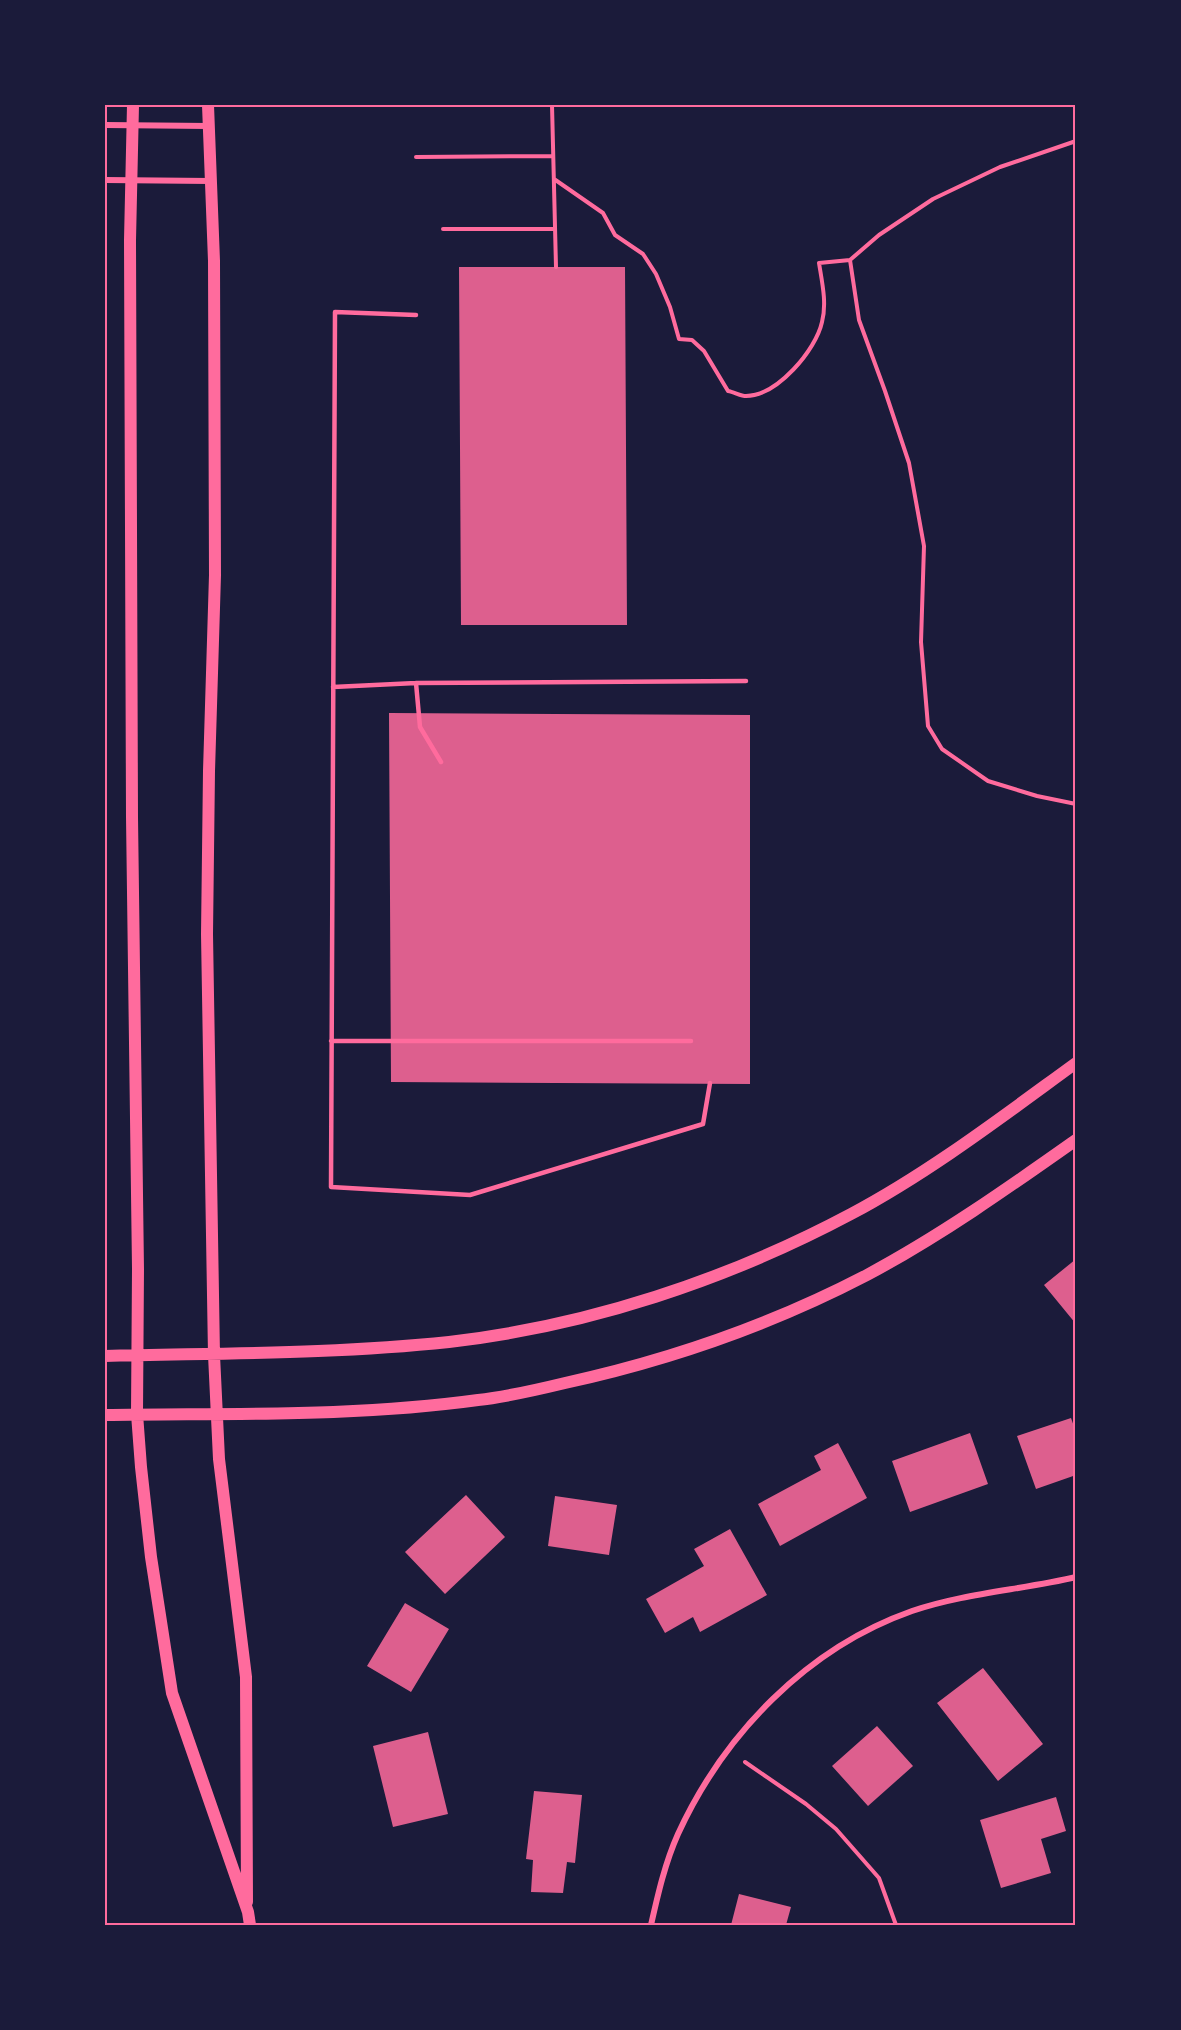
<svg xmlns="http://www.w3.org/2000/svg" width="1181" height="2030" font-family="Quicksand,sans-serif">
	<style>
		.building { fill: #dd5f8e }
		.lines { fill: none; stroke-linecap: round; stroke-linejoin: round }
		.path { stroke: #ff6b9d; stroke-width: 4 }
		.service { stroke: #ff6b9d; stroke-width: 4.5 }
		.minor { stroke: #ff6b9d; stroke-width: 6 }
		.secondary { stroke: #ff6b9d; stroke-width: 12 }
		.neatline { fill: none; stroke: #ff6b9d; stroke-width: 2 }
	</style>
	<rect width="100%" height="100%" fill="#1b1b3a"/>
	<!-- building -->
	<path class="building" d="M459,267H625L627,625H461Z
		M389,713L750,715V1084L391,1082Z
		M1076,1259V1324L1044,1285Z
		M1071,1418L1076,1432V1475L1036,1489L1017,1436Z
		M970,1433L988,1484L910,1512L892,1461Z
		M838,1443L867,1498L780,1546L758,1504L821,1470L814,1456Z
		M466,1495L505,1537L445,1594L405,1552Z
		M555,1496L617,1505L609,1555L548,1546Z
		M730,1529L767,1595L700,1632L693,1617L665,1633L646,1599L704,1566L694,1549Z
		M405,1603L449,1629L411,1692L367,1666Z
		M983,1668L1043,1744L998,1781L937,1703Z
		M877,1726L913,1766L868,1806L832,1766Z
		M428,1732L448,1814L393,1827L373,1746Z
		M534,1791L582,1795L575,1863L567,1862L563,1893L531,1892L533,1860L526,1859Z
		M1056,1797L1066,1831L1041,1839L1051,1873L1001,1888L980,1820Z
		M739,1894L791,1907L786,1925H731Z"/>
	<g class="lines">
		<!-- path -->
		<path class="path" d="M552,105L556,267
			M416,157L553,156
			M554,179L603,213L615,235L643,254L656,274L670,307L679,339L692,340L704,351L728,391C734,392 741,396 746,396C777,396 816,350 822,322C827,303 822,282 819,263L850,260L879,235L933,199L1000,167L1076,141
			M443,229H555
			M850,260L859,320L885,391L909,463L924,546L921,642L928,726L942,749L988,781L1037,796L1076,804
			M745,1762L806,1804L836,1829L879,1878L896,1925"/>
		<!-- service -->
		<path class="service" d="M416,315L335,312L331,1187L470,1195L703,1124L710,1083
			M416,683L420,727L441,762
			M333,687L416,683L746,681
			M331,1041H691"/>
		<!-- minor -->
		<path class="minor" d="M105,125L209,126
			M105,180L211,181
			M651,1925C658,1894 665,1863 678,1834C724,1734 807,1648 912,1611C965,1593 1021,1590 1076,1577"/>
		<!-- secondary -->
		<path class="secondary" d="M133,105L130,240L132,817L138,1269L137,1414L141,1467L151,1557L172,1693L248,1912L250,1925
			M208,105L214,261L215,575L209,771L207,934L214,1355L219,1459L246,1677L247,1902
			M105,1356C220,1353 335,1354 449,1342C588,1326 727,1280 851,1214C930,1172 1003,1116 1076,1063
			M105,1415C229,1413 355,1417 478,1400C507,1397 536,1390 565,1383C670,1360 771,1325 867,1275C940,1236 1008,1188 1076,1140"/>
	</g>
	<!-- border -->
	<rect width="1181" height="2030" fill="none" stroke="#1b1b3a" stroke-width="213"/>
	<rect x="106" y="106" width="968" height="1818" class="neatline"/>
</svg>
